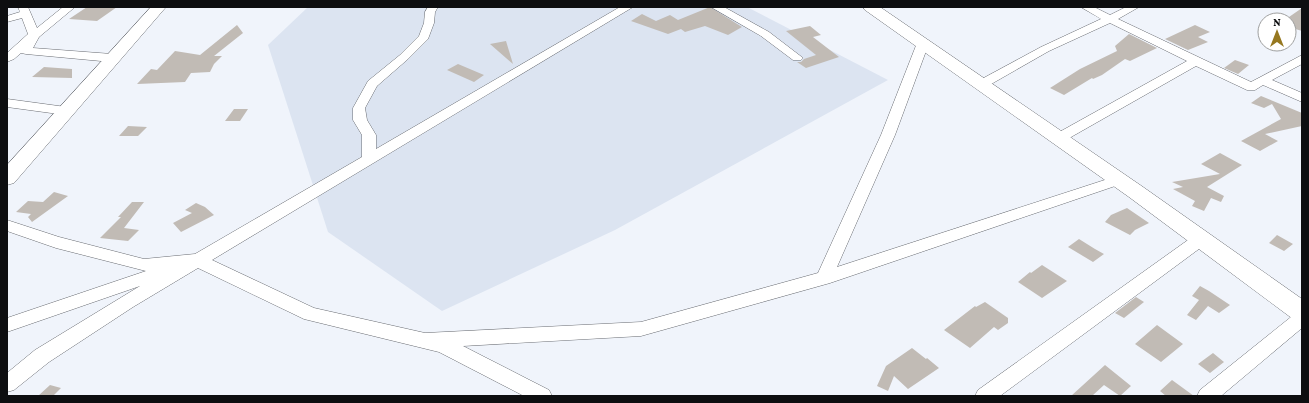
<svg xmlns="http://www.w3.org/2000/svg" width="1309" height="403" font-family="'Crimson Pro',serif">
	<style>
		.built { fill: #dce4f1 }
		.building { fill: #c1bbb5 }
		.lines { fill: none; stroke-linecap: round; stroke-linejoin: round }
		.street-casing { stroke: #696c72; stroke-width: 1 }
		.secondary-casing { stroke: #696c72; stroke-width: 1 }
		.street { fill: #fff; fill-rule: evenodd }
		.secondary { fill: #fff; fill-rule: evenodd }
	</style>
	<rect width="100%" height="100%" fill="#f0f4fb"/>
	<!-- built -->
	<path class="built" d="M308,7H747L888,80L615,230L442,311L328,232L268,45Z"/>
	<!-- building -->
	<path class="building" d="M87,7H117L97,21L69,19Z
		M710,7L742,27L728,35L705,26L685,32L681,29L668,34L631,21L642,14L656,21L670,15L678,20Z
		M1302,8V31L1289,27V17Z
		M237,25L243,33L214,56H222L214,64L210,72L191,73L185,82L137,84L151,69L157,70L175,51L200,55Z
		M1195,25L1210,32L1198,37L1208,42L1188,50L1165,39Z
		M810,26L821,35L813,37L839,57L806,68L797,62H801L804,59L816,55L786,31Z
		M1129,34L1157,48L1130,61L1125,59L1102,75L1093,79L1092,78L1064,95L1050,88L1080,69L1117,51L1115,46Z
		M506,41L513,64L490,44Z
		M1235,60L1249,65L1238,74L1224,68Z
		M458,64L484,75L474,82L447,70Z
		M44,67L72,69V78L32,77Z
		M1261,96L1302,113V126L1265,134L1278,141L1260,151L1241,141L1281,119L1272,104L1264,108L1251,103Z
		M234,109H248L240,121H225Z
		M128,126L147,127L138,136H119Z
		M1220,153L1242,165L1207,187L1224,196L1221,202L1211,198L1204,211L1192,206L1195,201L1173,189L1183,187L1172,182L1220,174L1201,164Z
		M54,192L68,196L32,222L28,217L31,214L16,212L28,201L43,202Z
		M132,202H144L124,228L139,230L128,241L100,238L121,217H118Z
		M196,203L205,207L214,215L181,232L173,223L192,213L185,210Z
		M1127,208L1149,223L1135,230L1130,235L1105,222L1111,215Z
		M1277,235L1293,244L1284,251L1269,243Z
		M1079,239L1095,249L1104,254L1093,262L1068,247Z
		M1042,265L1067,281L1042,298L1018,282L1030,272L1031,273Z
		M1200,286L1209,291L1230,305L1219,313L1208,306L1196,320L1187,315L1199,300L1192,296Z
		M1136,297L1144,302L1124,318L1115,313Z
		M985,302L1008,318V323L998,330L994,327L970,348L944,330L975,306L976,307Z
		M1157,325L1183,344L1161,362L1135,344Z
		M912,348L926,359L927,358L939,368L908,389L894,376L888,391L877,386L886,366Z
		M1213,353L1224,362L1210,373L1198,364Z
		M1105,365L1131,386L1120,396L1104,385L1092,396H1071Z
		M1172,380L1194,396H1166L1160,391Z
		M50,385L61,388L53,396H38Z"/>
	<g class="lines">
		<!-- street casing -->
		<g class="street-casing">
			<path id="street" d="M18,7H28L37,28L63,7H75L39,37L33,48L112,54L116,56L118,58L116,60L112,62L26,54L21,53L14,59L7,62V53L28,34L22,18L7,22V16L20,12Z
				M428,7H438L435,12L434,23L428,39L408,59L377,86L365,108L367,120L376,135V149L620,7H633L212,260L314,308L425,333L641,322L818,273L881,135L917,43L919,41H927L929,43L895,135L837,267L1114,177L1119,175L1124,177L1126,180L1124,183L830,283L641,336L463,346L549,390L552,396H524L439,352L304,319L198,268L133,307L49,362L14,390L7,392V373L35,350L140,286L7,332V318L146,271L56,248L7,231V220L59,237L144,259L195,254L362,157V135L353,120V108L368,81L400,55L419,36L424,23L425,12Z
				M711,7H724L769,32L803,58L801,60H793L761,36Z
				M1081,7H1094L1110,15L1126,7H1139L1118,19L1251,82L1302,55V64L1272,80L1302,93V102L1263,85L1255,90H1247L1196,66L1064,141L1059,142L1054,141L1052,138L1054,135L1187,61L1110,23L1049,51L986,87H978L976,84L978,81L1041,47L1101,19Z
				M7,99L66,107L71,108L72,111L71,114L66,115L7,107Z
				M1201,233L1207,235L1209,239L1207,243L1000,396H975L978,390L1195,235Z
				M1302,311V328L1221,396H1197L1200,390L1296,313Z"/>
		</g>
		<!-- secondary casing -->
		<g class="secondary-casing">
			<path id="secondary" d="M151,7H166L14,183L7,185V165Z
				M863,7H880L1143,187L1302,299V322L1293,319L1129,197L865,10Z"/>
		</g>
		<!-- street -->
		<use href="#street" class="street"/>
		<!-- secondary -->
		<use href="#secondary" class="secondary"/>
	</g>
	<!-- border -->
	<rect width="1309" height="403" fill="none" stroke="#0d0e10" stroke-width="16"/>
	<!-- north arrow -->
	<g transform="translate(1277 32)"><circle r="19" fill="#ffffff" stroke="#9e9f9f"/>
	<path d="M0-3L7 15L0 10L-7 15Z" fill="#967820"/>
	<text y="-6" font-size="11" font-weight="bold" text-anchor="middle" fill="#0d0e10">N</text>
	</g>
</svg>
